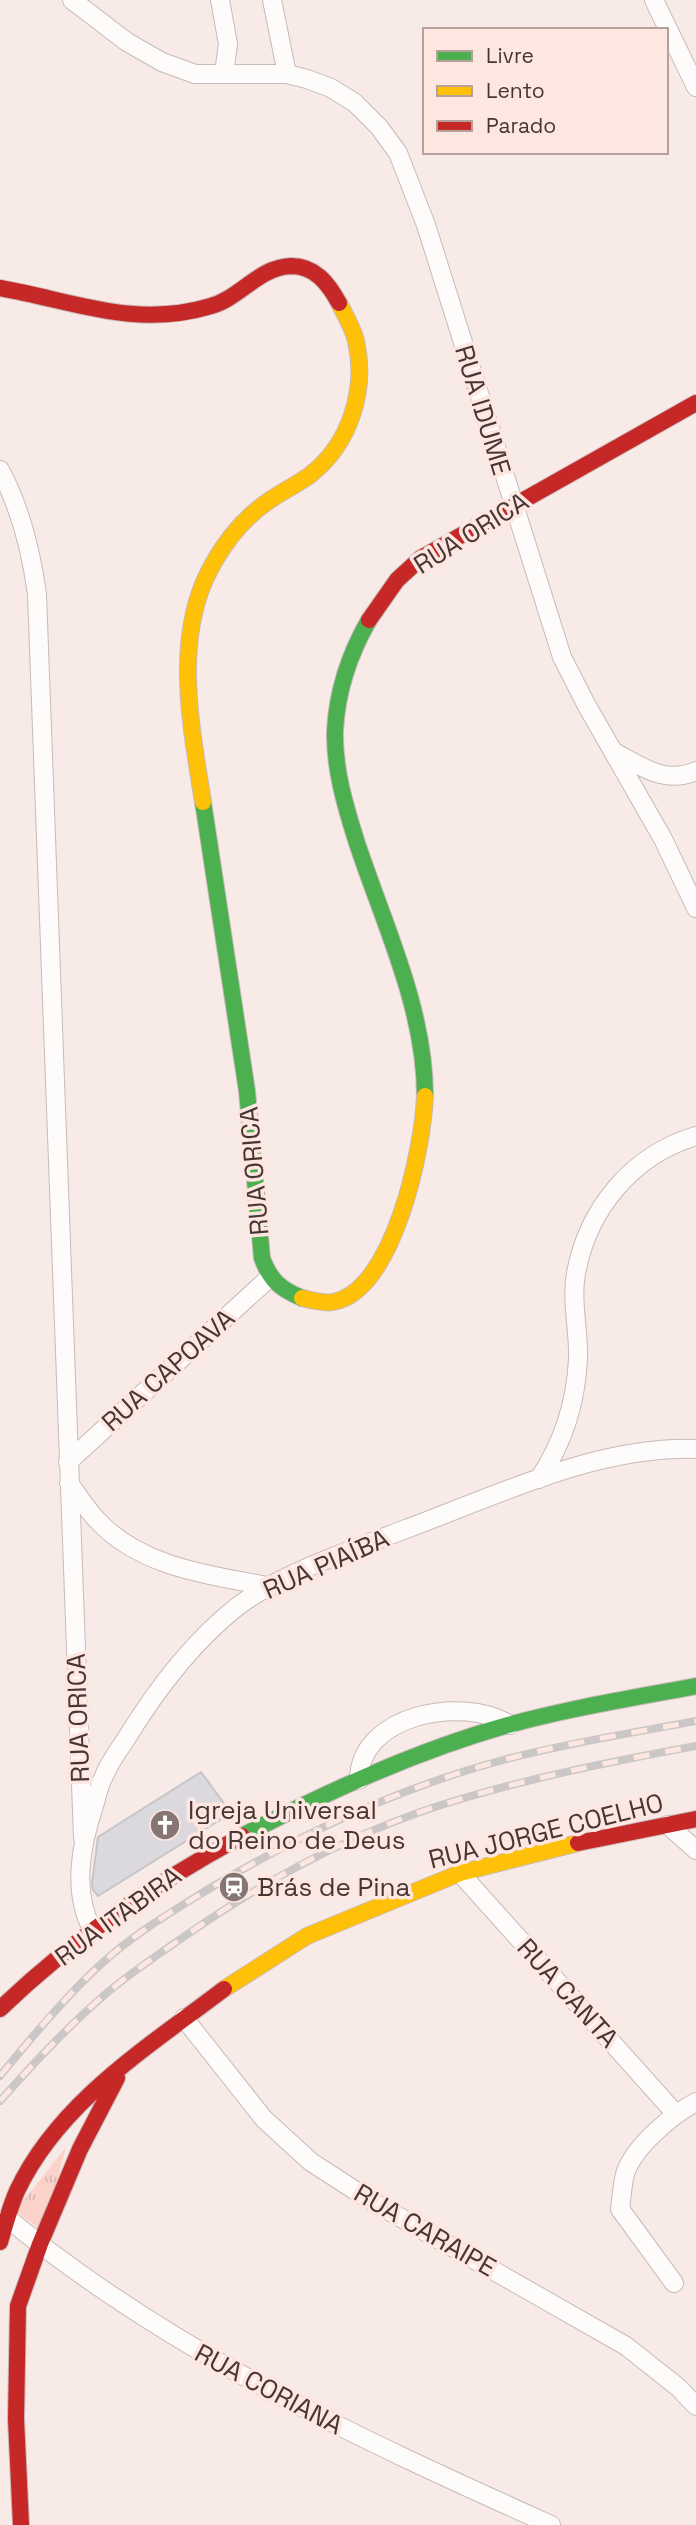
<svg xmlns="http://www.w3.org/2000/svg" width="696" height="2525" font-family="'Space Grotesk',sans-serif">
	<style>
		.grass { fill: url(#grass-tufts) }
		.building { fill: #dbd9dd; stroke: #c6c5c8; stroke-width: 2 }
		.lines { fill: none; stroke-linecap: round; stroke-linejoin: round }
		.street-casing { stroke: #c8bab8; stroke-width: 20 }
		.fast-casing { stroke: #c8bab8; stroke-width: 18 }
		.slow-casing { stroke: #c8bab8; stroke-width: 18 }
		.jam-casing { stroke: #c8bab8; stroke-width: 18 }
		.street { stroke: #fefcfb; stroke-width: 18 }
		.fast { stroke: #4caf50; stroke-width: 16 }
		.slow { stroke: #ffc107; stroke-width: 16 }
		.jam { stroke: #c62828; stroke-width: 16 }
		.rail-casing { stroke: #cbc7c7; stroke-width: 8 }
		.rail { stroke: #fee6e1; stroke-width: 5; stroke-dasharray: 16; stroke-linecap: butt }
		.labels { text-anchor: middle; stroke-width: 7; stroke-linejoin: round; paint-order: stroke }
		.street-label { font-size: 26px; fill: #473734; stroke: #fee6e1 }
		.poi-label { font-size: 26px; fill: #473734; stroke: #fee6e1; text-anchor: start }
	</style>
	<defs>
		<pattern id="grass-tufts" width="24" height="20" patternUnits="userSpaceOnUse" patternTransform="scale(1.75)"><rect width="24" height="20" fill="#fbd3cb"/><path d="M3 7l-1-3M5 7V3M7 7l1-3M15 17l-1-3M17 17v-4M19 17l1-3" fill="none" stroke="#d8b6af"/></pattern>
	</defs>
	<rect width="100%" height="100%" fill="#f8eae7"/>
	<!-- grass -->
	<path class="grass" d="M66,2147L43,2232L15,2211Z"/>
	<!-- building -->
	<path class="building" d="M201,1772L231,1813L98,1896L93,1890L92,1883L98,1837Z"/>
	<g class="lines">
		<!-- street casing -->
		<g class="street-casing">
			<path id="street" d="M72,0L127,42L162,62L195,74H287L307,79L331,88L355,103L379,127L398,153L426,225L562,657L587,706L663,839L696,908
				M220,0L228,44L224,73
				M272,0L287,74
				M654,0L696,87
				M0,470C21,509 31,550 37,594L83,1838
				M614,752C641,766 665,785 696,771
				M68,1462L269,1278
				M539,1479C563,1443 576,1402 578,1359C579,1330 571,1302 576,1273C588,1209 632,1155 696,1136
				M69,1483C78,1495 87,1510 98,1521C141,1567 209,1575 267,1586
				M359,1780C359,1714 464,1695 510,1725
				M668,1825L696,1850
				M460,1873L675,2113
				M92,1929C72,1891 81,1845 94,1806C97,1796 99,1785 104,1776C109,1763 118,1751 126,1739C156,1690 192,1642 238,1606C282,1573 354,1549 406,1529C498,1495 596,1446 696,1449
				M184,2018L264,2119L311,2162L373,2202L626,2346L679,2388L696,2406
				M7,2218C170,2352 360,2439 551,2525
				M674,2283L620,2209C622,2197 622,2182 626,2171C636,2145 672,2115 696,2102"/>
		</g>
		<!-- fast casing -->
		<g class="fast-casing">
			<path id="fast" d="M369,620C350,653 337,692 335,731C334,768 345,805 356,840C383,923 425,1007 425,1096
				M203,802L247,1091L262,1258C270,1280 280,1289 302,1298
				M242,1836C327,1792 416,1751 508,1725C570,1708 633,1698 696,1686"/>
		</g>
		<!-- slow casing -->
		<g class="slow-casing">
			<path id="slow" d="M203,802C192,732 175,650 204,582C218,550 241,519 270,500C283,491 298,484 310,475C350,444 367,390 356,341C353,328 345,315 339,303
				M302,1298C310,1300 325,1304 333,1302C394,1291 423,1148 425,1096
				M224,1989L307,1936L460,1873L578,1843"/>
		</g>
		<!-- jam casing -->
		<g class="jam-casing">
			<path id="jam" d="M0,288C74,301 135,329 211,306C240,298 259,267 291,266C315,266 328,283 339,303
				M369,620L397,580L421,558L696,403
				M578,1843L696,1819
				M0,2009C74,1938 152,1885 242,1836
				M0,2242C5,2225 10,2207 17,2191C59,2102 148,2047 224,1989
				M21,2525L16,2419L18,2306L40,2244L80,2149L117,2078"/>
		</g>
		<!-- street -->
		<use href="#street" class="street"/>
		<!-- fast -->
		<use href="#fast" class="fast"/>
		<!-- slow -->
		<use href="#slow" class="slow"/>
		<!-- jam -->
		<use href="#jam" class="jam"/>
		<!-- rail casing -->
		<g class="rail-casing">
			<path id="rail" d="M0,2076C30,2039 64,1998 99,1966C133,1934 173,1911 212,1887C303,1833 401,1787 503,1760C567,1743 632,1733 696,1721
				M0,2101C34,2063 69,2025 108,1992C132,1972 159,1954 185,1936C264,1881 346,1836 438,1806C523,1779 609,1762 696,1746"/>
		</g>
		<!-- rail -->
		<use href="#rail" class="rail"/>
	</g>
	<!-- icons -->
	<defs>
		<g id="church-disc" transform="scale(1.575)"><circle r="9.5" fill="#857673" stroke="#fee6e1"/><path d="M-1.2-6h2.4v3.5h3.3v2.4h-3.3V6h-2.4V-.1h-3.3v-2.4h3.3Z" fill="#fff"/></g>
		<g id="station-disc" transform="scale(1.575)"><circle r="9.5" fill="#857673" stroke="#fee6e1"/><path d="M-3-6H3Q5-6 5-4V2Q5 4 3 4L4.5 6H3L1.5 4h-3L-3 6H-4.5L-3 4Q-5 4-5 2V-4Q-5-6-3-6ZM-3.5-4v3h7v-3ZM-3.5 1v1.5H-2V1ZM2 1v1.5H3.5V1Z" fill="#fff"/></g>
	</defs>
	<g fill-rule="evenodd">
		<use href="#church-disc" x="165" y="1825"/>
		<use href="#station-disc" x="234" y="1887"/>
	</g>
	<g class="labels">
		<!-- street labels -->
		<g class="street-label">
			<text transform="translate(483 410) rotate(73)" y="9">RUA IDUME</text>
			<text transform="translate(471 533) rotate(-32)" y="9">RUA ORICA</text>
			<text transform="translate(254 1171) rotate(-95)" y="9">RUA ORICA</text>
			<text transform="translate(168 1370) rotate(-42)" y="9">RUA CAPOAVA</text>
			<text transform="translate(326 1564) rotate(-24)" y="9">RUA PIAÍBA</text>
			<text transform="translate(78 1718) rotate(-92)" y="9">RUA ORICA</text>
			<text transform="translate(546 1831) rotate(-14)" y="9">RUA JORGE COELHO</text>
			<text transform="translate(118 1916) rotate(-36)" y="9">RUA ITABIRA</text>
			<text transform="translate(568 1993) rotate(48)" y="9">RUA CANTA</text>
			<text transform="translate(425 2230) rotate(30)" y="9">RUA CARAIPE</text>
			<text transform="translate(269 2389) rotate(28)" y="9">RUA CORIANA</text>
		</g>
		<!-- poi labels -->
		<g class="poi-label">
			<text x="188" y="1819">Igreja Universal<tspan x="188" dy="30">do Reino de Deus</tspan></text>
			<text x="257" y="1896">Brás de Pina</text>
		</g>
	</g>
	<!-- legend -->
	<rect x="423" y="28" width="245" height="126" fill="#fee6e1" stroke="#b5a09c" stroke-width="2"/>
	<rect x="437" y="51" width="35" height="10" fill="#4caf50" stroke="#b5a09c" stroke-width="2"/>
	<text x="486" y="63" font-size="21" fill="#473734">Livre</text>
	<rect x="437" y="86" width="35" height="10" fill="#ffc107" stroke="#b5a09c" stroke-width="2"/>
	<text x="486" y="98" font-size="21" fill="#473734">Lento</text>
	<rect x="437" y="121" width="35" height="10" fill="#c62828" stroke="#b5a09c" stroke-width="2"/>
	<text x="486" y="133" font-size="21" fill="#473734">Parado</text>
</svg>
